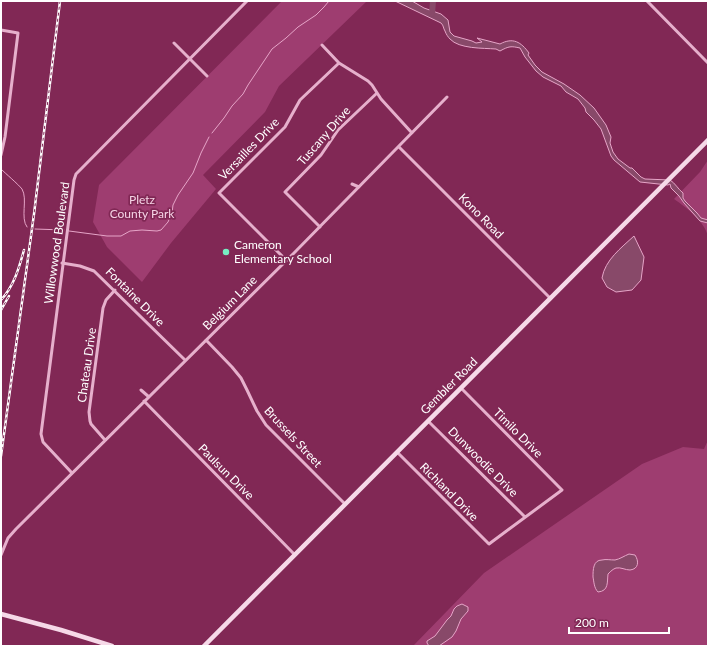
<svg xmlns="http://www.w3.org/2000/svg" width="709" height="647" font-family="Lato,sans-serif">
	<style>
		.green { fill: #9e3d70 }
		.water { fill: #884969; stroke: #e6a5c8 }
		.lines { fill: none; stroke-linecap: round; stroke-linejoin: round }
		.stream { stroke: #e6a5c8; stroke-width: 1 }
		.river { stroke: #884969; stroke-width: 6 }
		.street { stroke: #e6b0cc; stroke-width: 3 }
		.secondary { stroke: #f6d9e8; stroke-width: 4.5 }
		.rail-casing { stroke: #fff; stroke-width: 2.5 }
		.rail { stroke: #812855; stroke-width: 1; stroke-dasharray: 3; stroke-linecap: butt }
		.poi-dot { fill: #77edc2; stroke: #812855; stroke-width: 1.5 }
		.labels { text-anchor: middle; stroke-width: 3.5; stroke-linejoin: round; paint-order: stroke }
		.street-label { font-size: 12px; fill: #fff; stroke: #812855 }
		.park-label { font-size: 12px; fill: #f5d3e5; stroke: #812855 }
		.poi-label { font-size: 12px; fill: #fff; stroke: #812855; text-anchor: start }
	</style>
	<rect width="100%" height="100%" fill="#812855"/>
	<!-- green -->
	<path class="green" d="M282,1H365L366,2L279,86L265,112L203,175L216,189L171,243L142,282L107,247L93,222L99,185Z
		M708,160V236C704,221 687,208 674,199L700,172Z
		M708,440V646H413L484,573L642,464L683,447L704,449Z"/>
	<!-- water -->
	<path class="water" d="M395,1H412L424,8L441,14L448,20L450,32L454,36L472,41L476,43L482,42L477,38L500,44C513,37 521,42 529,53L528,55L535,65L542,72L564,84L580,95L594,108L606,125L611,137L610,143L613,152L618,159L630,168H632L641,177L645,179L670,180C675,183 678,189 683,193V198L685,201L697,213L701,218L708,220V223L700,221L684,203L679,196L671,188L670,184L668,185L640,182L614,160L611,156L601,129L594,120L586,112L585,108L578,99L566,92L561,86L543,77L536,71L525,57L520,48C511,46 509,46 500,51L496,49C483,48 459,49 450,39C448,37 446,34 445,31C443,28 444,26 441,23Z
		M634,236L644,257L641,280L632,290L616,292L607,287L602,278C605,260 621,248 634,236Z
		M629,554L635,555C639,561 639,569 630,570C625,570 621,567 616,568C613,569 611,571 608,574C607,582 609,591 598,592C594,588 594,582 593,577C593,570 593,560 602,560C606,559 610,560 615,560C620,559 624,556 629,554Z
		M462,604L468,607V611L461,619L456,631L452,637L439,646H429L427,643V641L435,636L447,620L451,616L454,609L457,606Z"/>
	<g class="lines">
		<!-- stream -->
		<path class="stream" d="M212,133L224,118L232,106L243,94L248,85L272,49L286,38L298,27L316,15L324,7L329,1
			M1,169C6,174 18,184 22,189C28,199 20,218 27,227
			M35,229L64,230
			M69,231L107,236H121L130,231L142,230L157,231L161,230L168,222L172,213L173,205L178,195L193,173L201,153L209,137"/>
		<!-- river -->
		<path class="river" d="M432,14L433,1"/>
		<!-- street -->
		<path class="street" d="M647,1L708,63
			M1,30L18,33L5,137L1,155
			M174,43L207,76
			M322,45L339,63L368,81L372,85L381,99L412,133
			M399,147L550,298
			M352,184L359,187
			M320,227L285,192L321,155L338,130L377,93
			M286,260L219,193L285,127L300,100L339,63
			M62,263L80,266L94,271L185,360
			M206,340L232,367L241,378L247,390L257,411L266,425L345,504
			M141,390L149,397
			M144,401L295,555
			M428,421L520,512L525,517
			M105,440L91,424L90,421L89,412L103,308L106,300L115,290
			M397,452L489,544L562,490L461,388
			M72,473L43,442L41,434L74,180L76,174L81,169L247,1
			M1,555L8,538L16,529L294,253L447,97"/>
		<!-- secondary -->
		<path class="secondary" d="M1,614L61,630L112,646
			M204,646L708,140"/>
		<!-- rail casing -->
		<g class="rail-casing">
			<path id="rail" d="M1,300C14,286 19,268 24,250
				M1,310L9,296
				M1,456L34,214L60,1"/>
		</g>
		<!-- rail -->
		<use href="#rail" class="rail"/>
	</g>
	<!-- markers -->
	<circle class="poi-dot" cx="226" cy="252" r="4"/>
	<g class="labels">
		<!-- street labels -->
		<g class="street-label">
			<text transform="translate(324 136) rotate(-49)" y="4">Tuscany Drive</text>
			<text transform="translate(249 149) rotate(-46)" y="4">Versailles Drive</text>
			<text transform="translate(481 216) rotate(45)" y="4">Kono Road</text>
			<text transform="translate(57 243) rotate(-82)" y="4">Willowwood Boulevard</text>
			<text transform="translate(135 297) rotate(45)" y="4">Fontaine Drive</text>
			<text transform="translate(230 303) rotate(-45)" y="4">Belgium Lane</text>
			<text transform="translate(87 365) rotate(-82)" y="4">Chateau Drive</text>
			<text transform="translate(449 386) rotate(-45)" y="4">Gembler Road</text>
			<text transform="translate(518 433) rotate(45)" y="4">Timilo Drive</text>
			<text transform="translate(293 437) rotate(47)" y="4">Brussels Street</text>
			<text transform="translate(483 462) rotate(45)" y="4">Dunwoodie Drive</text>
			<text transform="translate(226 472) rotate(45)" y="4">Paulsun Drive</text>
			<text transform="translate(449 492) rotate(45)" y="4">Richland Drive</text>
		</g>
		<!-- park labels -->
		<g class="park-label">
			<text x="142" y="204">Pletz<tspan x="142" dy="14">County Park</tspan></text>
		</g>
		<!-- poi labels -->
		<g class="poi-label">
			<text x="234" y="249">Cameron<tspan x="234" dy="14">Elementary School</tspan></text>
		</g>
	</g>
	<!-- border -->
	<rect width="709" height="647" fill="none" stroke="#ffffff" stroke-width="4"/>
	<!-- scale -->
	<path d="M569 627v6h100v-6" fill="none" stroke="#ffffff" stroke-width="2"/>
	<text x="575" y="627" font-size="12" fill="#ffffff" stroke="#812855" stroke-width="3" paint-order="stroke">200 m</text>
</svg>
